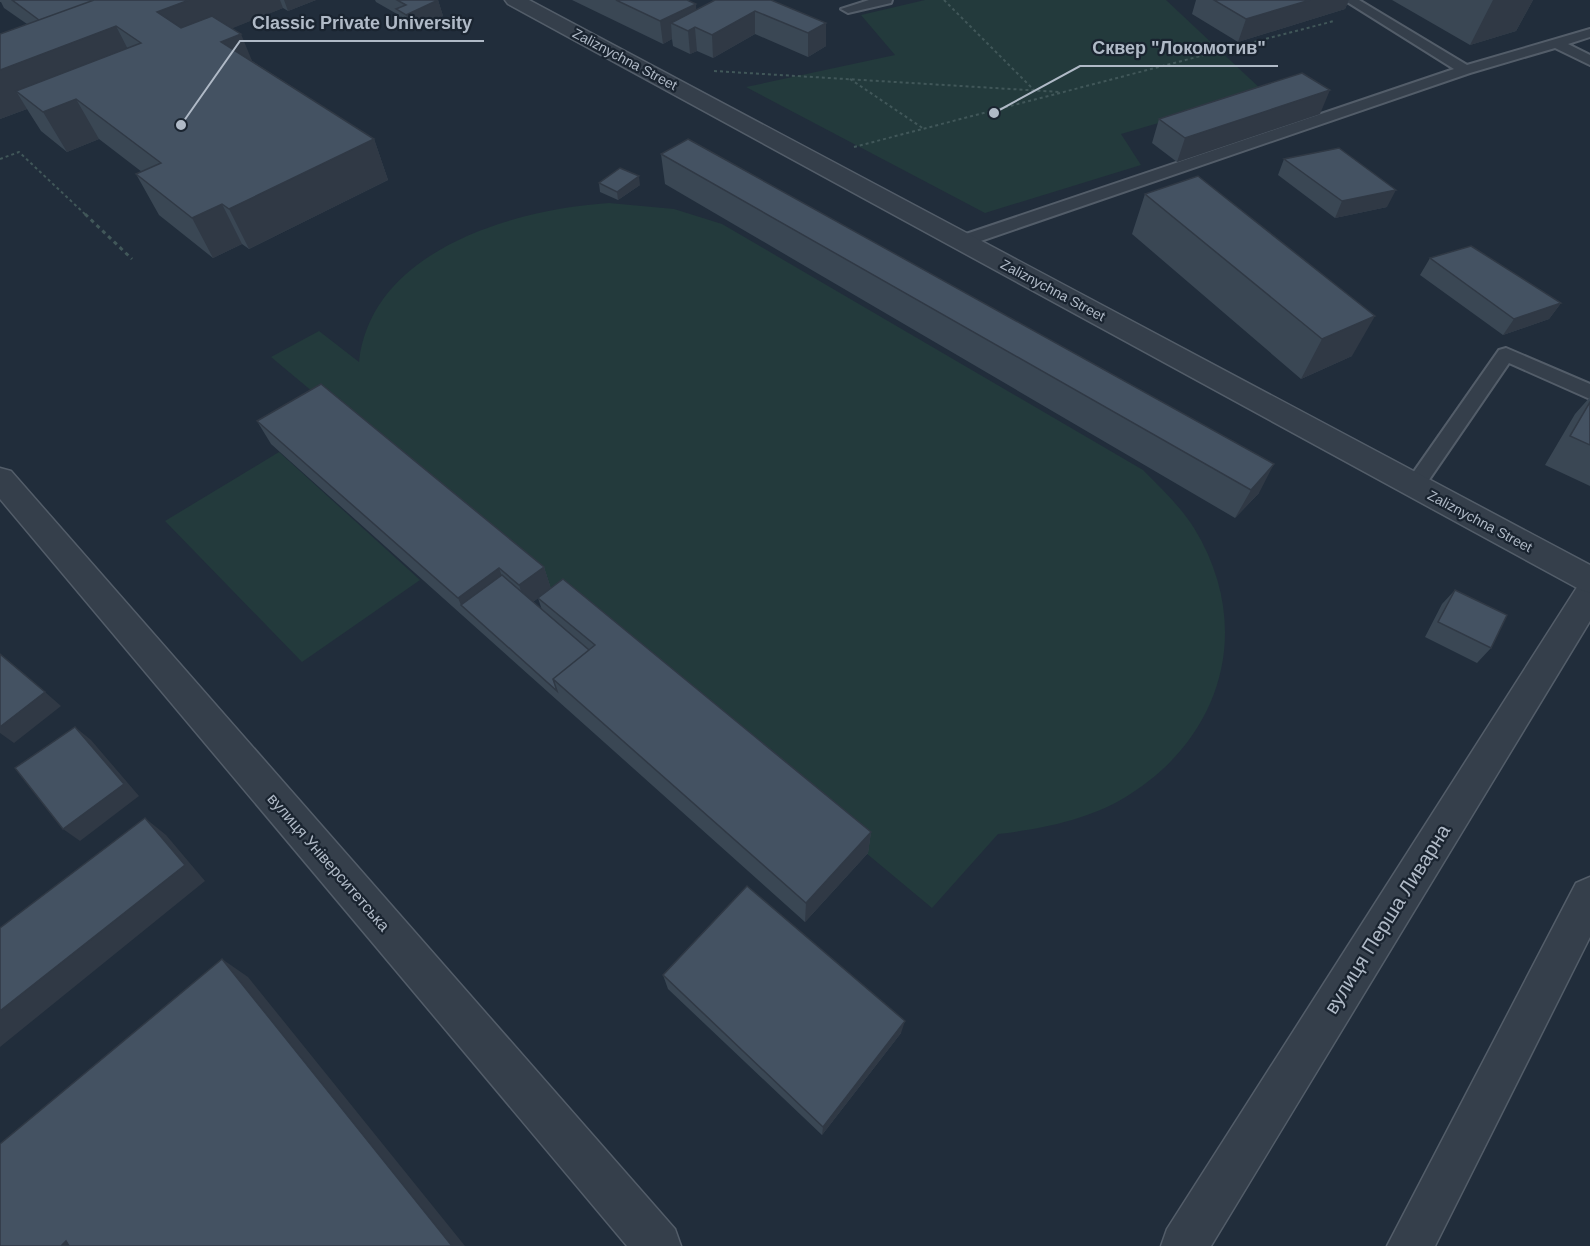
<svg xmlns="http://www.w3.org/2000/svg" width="1590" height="1246" font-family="Arial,sans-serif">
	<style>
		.green { fill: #233a3c }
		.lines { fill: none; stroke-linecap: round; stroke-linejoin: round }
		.service-casing { stroke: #535d69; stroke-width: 4 }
		.minor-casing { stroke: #535d69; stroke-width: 3 }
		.tertiary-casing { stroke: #535d69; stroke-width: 3 }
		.path-far1 { stroke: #415759; stroke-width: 2; stroke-dasharray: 3 3; stroke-linecap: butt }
		.path { stroke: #415759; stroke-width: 3; stroke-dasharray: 4 4; stroke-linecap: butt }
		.service { fill: #353f4b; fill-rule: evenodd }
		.minor { fill: #353f4b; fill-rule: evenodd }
		.tertiary { fill: #353f4b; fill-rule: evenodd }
		.wall { fill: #3a4754; fill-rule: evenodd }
		.shaded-wall { fill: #303945 }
		.building { fill: #445262; stroke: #303945; stroke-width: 1.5 }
		.labels { text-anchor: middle; stroke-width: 4.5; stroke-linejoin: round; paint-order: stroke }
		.far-street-label { font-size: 14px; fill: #b0bac7; stroke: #1a2430 }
		.street-label { font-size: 16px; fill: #b0bac7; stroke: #1a2430 }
		.near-street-label { font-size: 20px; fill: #b0bac7; stroke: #1a2430 }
		.leader { fill: none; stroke: #b0bac7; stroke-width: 2 }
		.callout-dot { fill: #b0bac7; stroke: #1a2430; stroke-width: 2 }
		.callout-label { font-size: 18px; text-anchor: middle; font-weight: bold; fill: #b0bac7; stroke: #1a2430; stroke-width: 4.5; stroke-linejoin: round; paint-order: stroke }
	</style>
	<rect width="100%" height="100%" fill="#212d3b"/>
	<!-- green -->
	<path class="green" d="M925,0H1166L1264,92L1121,134L1141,165L985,213L746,87L895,55L861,15Z
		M609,203L674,209L722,224L1143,470C1161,488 1180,506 1194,528C1255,627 1223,739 1124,798C1087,820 1041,829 998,834L932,908L271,357L319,331L359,362C371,249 516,209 609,203Z
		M279,452L420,580L302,662L165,521Z"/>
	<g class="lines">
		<!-- service casing -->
		<g class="service-casing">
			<path id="service" d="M869,0H892L891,3L848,13L841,9Z
				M1344,0H1359L1467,65L1590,29V37L1568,44L1590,55V65L1555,48L1470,73L969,245H957L955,241L957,237L1454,69Z
				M1506,348L1590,384V399L1509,363L1422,490L1415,493L1408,490L1405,485L1408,480L1499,350Z"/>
		</g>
		<!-- minor casing -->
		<g class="minor-casing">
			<path id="minor" d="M0,468L11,471L675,1229L681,1246H627L0,499Z
				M1590,580V621L1211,1246H1161L1167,1229L1579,584Z
				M1590,877V937L1435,1246H1387L1576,883Z"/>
		</g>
		<!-- tertiary casing -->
		<g class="tertiary-casing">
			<path id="tertiary" d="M505,0H529L1590,565V593L1579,589L508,4Z"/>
		</g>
		<!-- path-far1 -->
		<path class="path-far1" d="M944,0L1034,90
			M714,71L1060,92
			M850,79L924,129
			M854,147L1334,21
			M0,159L19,152L87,216"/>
		<!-- path -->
		<path class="path" d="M85,214L132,259"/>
		<!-- service -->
		<use href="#service" class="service"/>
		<!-- minor -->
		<use href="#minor" class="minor"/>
		<!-- tertiary -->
		<use href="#tertiary" class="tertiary"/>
	</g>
	<!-- wall -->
	<path class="wall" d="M0,0H316L288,11L283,8L232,28L252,61L374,139L388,180L249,249L242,244L213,258L159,215L136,174L142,172L99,139L67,152L41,131L27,109L0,119V34L27,24L4,8L1,2H0Z
		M375,0H438L443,16L411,30L401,25L397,14L376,2Z
		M572,0H687L696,10L771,0L826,46L808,57L755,34L713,58L697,51L690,54L673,46L672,39L663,44Z
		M1196,0H1349L1345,9L1238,42L1192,14Z
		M1392,0H1533L1516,31L1470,45Z
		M1320,114L1177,162L1152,143L1159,119Z
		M661,154L1259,493L1235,518L665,184Z
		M1284,159L1387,207L1335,218L1278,175Z
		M599,183L640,185L618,200L600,192Z
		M1145,194L1352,356L1301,379L1132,234Z
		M1430,258L1561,303L1549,319L1503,335L1420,275Z
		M1590,397V486L1545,465L1575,414Z
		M257,421L544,567L551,589L871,832L868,853L805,922L271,444ZM538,598L542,610L533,602Z
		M1455,590L1491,648L1477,663L1425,637L1442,604Z
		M663,975L901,1033L822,1135L668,989Z"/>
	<!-- shaded-wall -->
	<path class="shaded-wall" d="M189,0H280L283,8L176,51L157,12Z
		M284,0H316L288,11Z
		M438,0L443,16L411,30L406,15Z
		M1310,0H1349L1345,9L1238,42L1246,19Z
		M1493,0H1533L1516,31L1470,45Z
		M696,4L697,27L695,28L697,51L690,54L688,31L671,23L672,39L663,44L660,21Z
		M755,11V34L713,58L712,35Z
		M826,23V46L808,57V33Z
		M116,26L136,65L16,91L27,109L0,119V70Z
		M241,34L257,73L221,42Z
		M1330,90L1320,114L1177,162L1185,138Z
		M76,99L99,139L67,152L43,112Z
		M374,139L388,180L249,249L229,209Z
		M639,176L640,185L618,200L617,192Z
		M1396,190L1387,207L1335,218L1342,201Z
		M222,204L242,244L213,258L192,218Z
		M1561,303L1549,319L1503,335L1514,319Z
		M1375,316L1352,356L1301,379L1322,339Z
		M1274,464L1259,493L1235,518L1251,490Z
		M544,567L551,589L526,607L519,585Z
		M499,568L507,590L461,605L458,598Z
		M45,692L61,706L14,743L0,733V727Z
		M75,727L91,740L139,796L80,841L63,829Z
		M145,818L166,835L205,881L0,1047V1011Z
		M871,832L868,853L805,922L806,903Z
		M222,959L248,977L465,1246H452Z
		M905,1021L901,1033L822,1135L823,1127Z
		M66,1241L98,1246H61Z"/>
	<!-- building -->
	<path class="building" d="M12,0H94L39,20Z
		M94,0H189L157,12L181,28L212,16L241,34L221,42L374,139L229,209L222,204L192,218L136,174L161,163L76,99L43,112L16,91L141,43L116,26L0,70V34Z
		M397,0H438L406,15L396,9L406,5Z
		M616,0H687L696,4L660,21Z
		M715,0H771L826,23L808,33L755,11L712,35L695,27L688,31L671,23Z
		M1214,0H1310L1246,19Z
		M1302,73L1330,90L1185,138L1159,119Z
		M688,139L1274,464L1251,490L661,154Z
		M1339,148L1396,190L1342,201L1284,159Z
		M620,168L639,176L617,192L599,183Z
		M1198,176L1375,316L1322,339L1145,194Z
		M1471,246L1561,303L1514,319L1430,258Z
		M321,384L544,567L519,585L499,568L458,598L257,421Z
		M1590,402V445L1570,436Z
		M502,575L589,650L553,679L557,691L461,605Z
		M563,579L871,832L806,903L553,679L595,645L538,598Z
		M1455,590L1507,615L1491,648L1438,622Z
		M0,654L45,692L0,727Z
		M75,727L124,784L63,829L15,768Z
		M145,818L185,865L0,1011V928Z
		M747,886L905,1021L823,1127L663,975Z
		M222,959L452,1246H69L66,1241L61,1246H0V1144Z"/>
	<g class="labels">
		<!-- far-street labels -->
		<g class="far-street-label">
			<text transform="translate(625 59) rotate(28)" y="5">Zaliznychna Street</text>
			<text transform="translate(1053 290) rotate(28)" y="5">Zaliznychna Street</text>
			<text transform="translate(1480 521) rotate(28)" y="5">Zaliznychna Street</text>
		</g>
		<!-- street labels -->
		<g class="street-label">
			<text transform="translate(329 862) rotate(49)" y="6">вулиця Університетська</text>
		</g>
		<!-- near-street labels -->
		<g class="near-street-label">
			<text transform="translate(1387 919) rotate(-58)" y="7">вулиця Перша Ливарна</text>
		</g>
	</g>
	<!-- callouts -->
	<path class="leader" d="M181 125L240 41H484M994 113L1080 66H1278"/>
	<g class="callout-dot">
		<circle cx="181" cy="125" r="6"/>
		<circle cx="994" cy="113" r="6"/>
	</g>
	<g class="callout-label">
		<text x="362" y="29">Classic Private University</text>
		<text x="1179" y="54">Сквер "Локомотив"</text>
	</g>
</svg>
